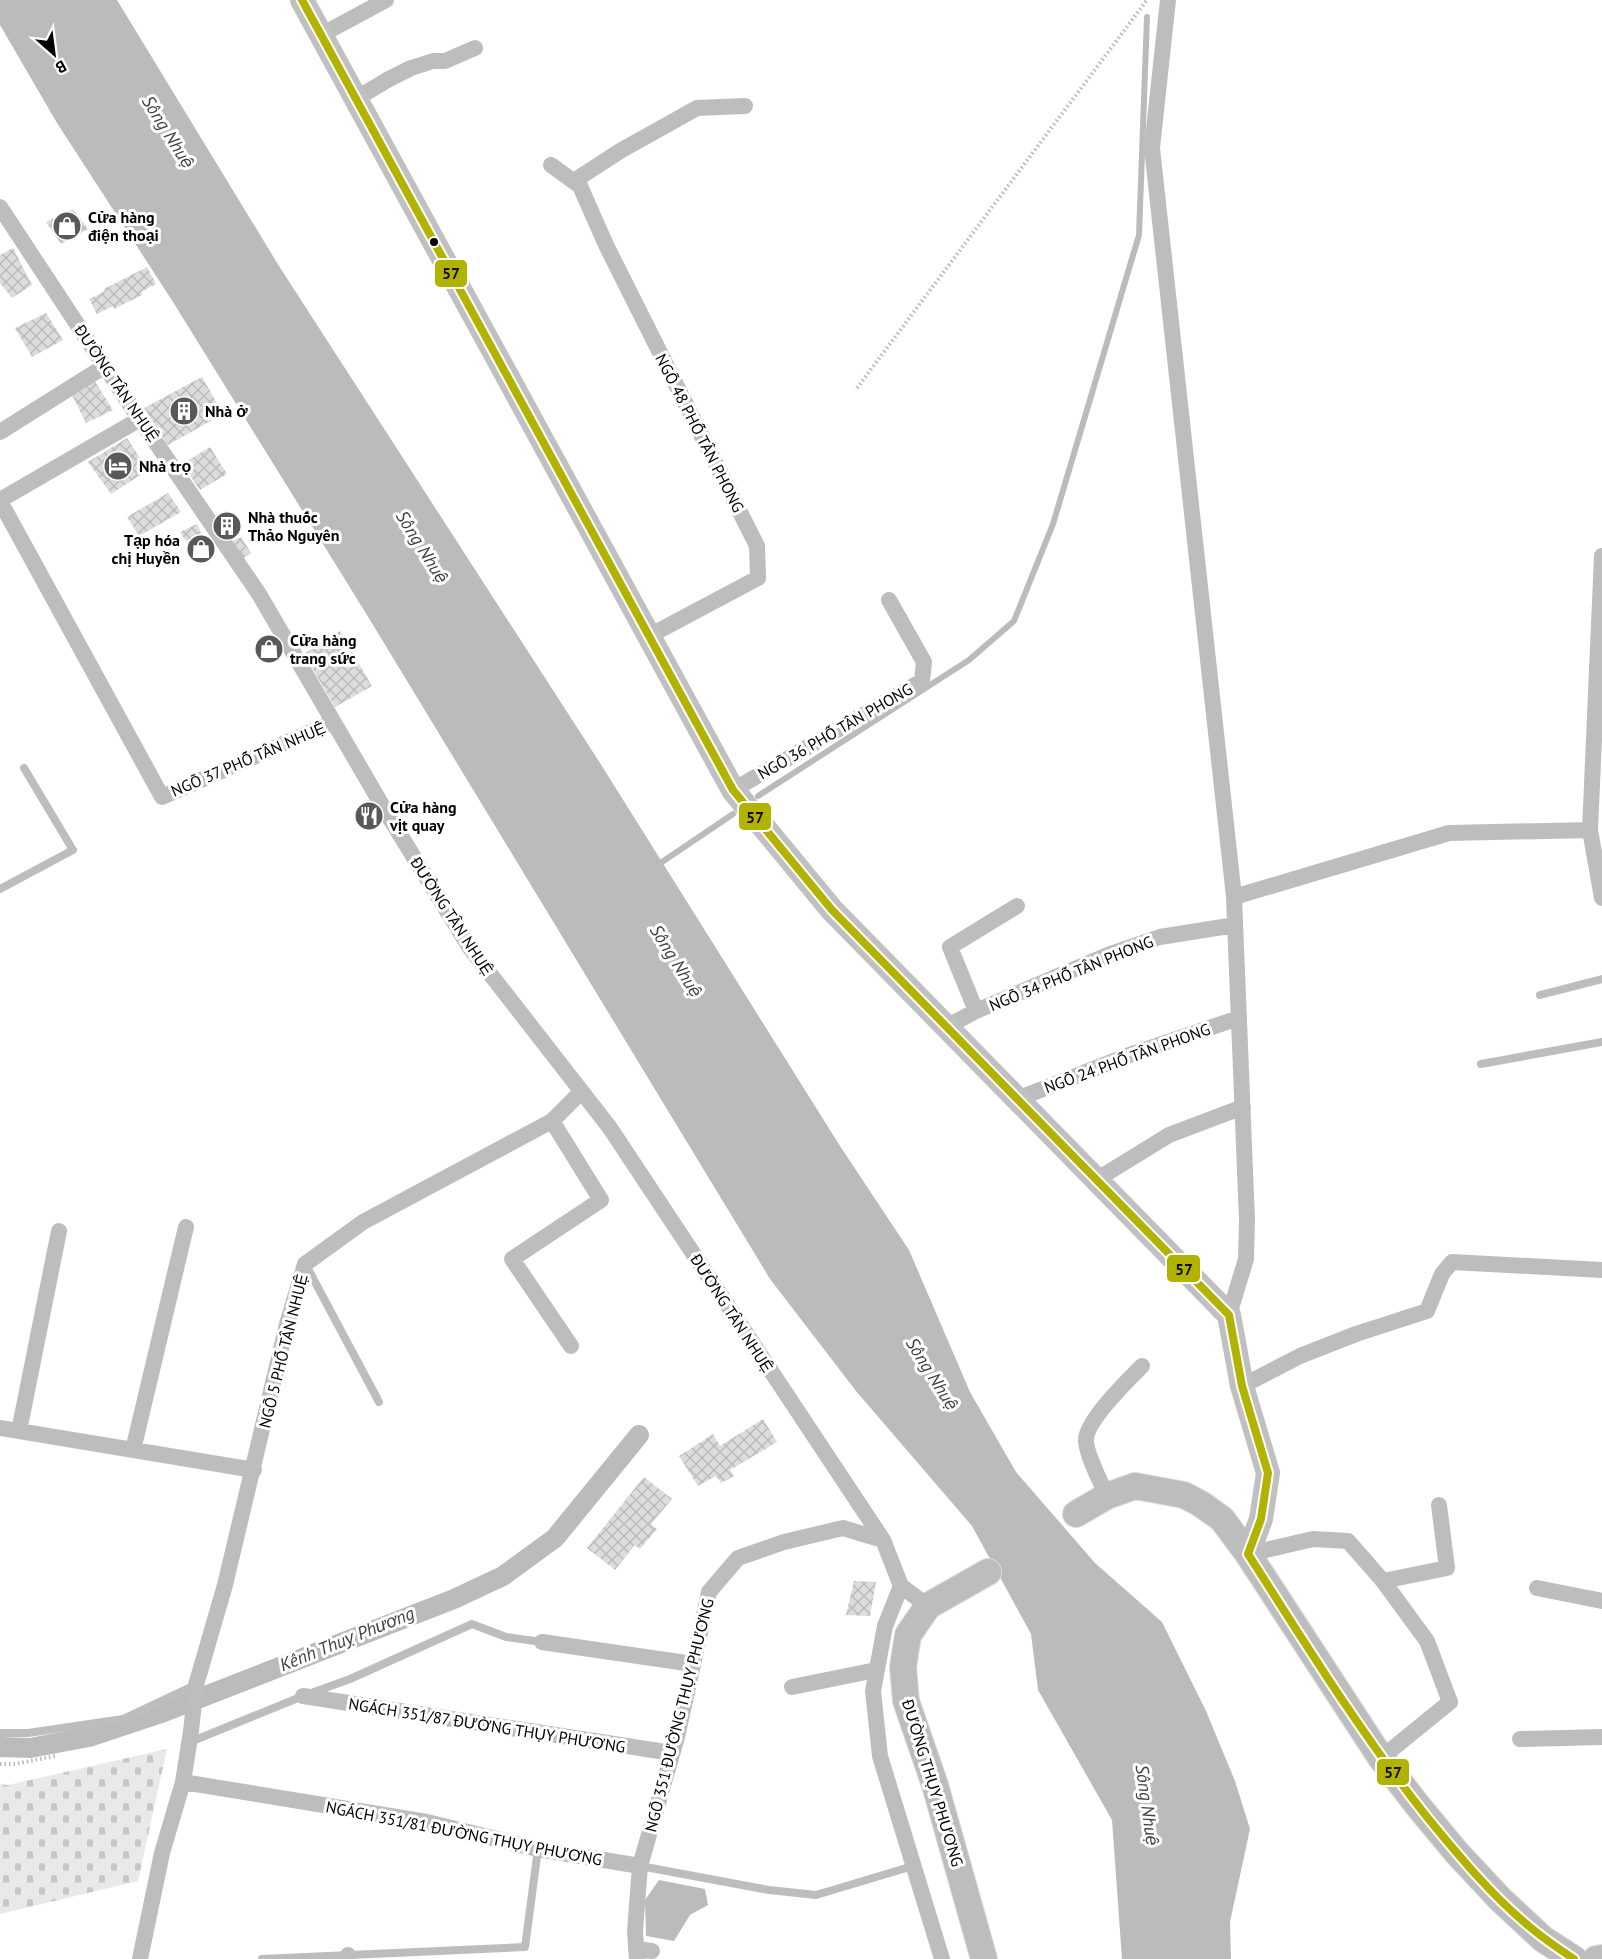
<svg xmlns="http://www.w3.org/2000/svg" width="1602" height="1959" font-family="'PT Sans',sans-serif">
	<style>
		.cemetery { fill: url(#cemetery-stones) }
		.water { fill: #bbb }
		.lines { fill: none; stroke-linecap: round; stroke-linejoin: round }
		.stream { stroke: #bbb; stroke-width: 6 }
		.canal { stroke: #bbb; stroke-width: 20 }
		.building { fill: url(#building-cross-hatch) }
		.primary-casing { stroke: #dbdbdb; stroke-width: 28 }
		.path { stroke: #b8b8b8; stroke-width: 4; stroke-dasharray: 1.5 3; stroke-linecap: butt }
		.lane { stroke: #bdbdbd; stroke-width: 8 }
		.street { stroke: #bdbdbd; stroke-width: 16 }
		.secondary { stroke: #c0c0c0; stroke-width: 24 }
		.primary { stroke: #bdbdbd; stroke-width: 26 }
		.bus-1-casing { stroke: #fff; stroke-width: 12 }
		.bus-1 { stroke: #b2b200; stroke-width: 8 }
		.bus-dot { fill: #000; stroke: #fff; stroke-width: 2 }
		.labels { text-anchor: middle; stroke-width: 6; stroke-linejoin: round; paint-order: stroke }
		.poi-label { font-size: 16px; font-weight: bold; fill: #000; stroke: #fff; text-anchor: start }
		.street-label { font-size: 16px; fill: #000; stroke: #fff }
		.water-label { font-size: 18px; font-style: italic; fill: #3f3f3f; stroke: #fff }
		.line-badge { stroke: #fff; stroke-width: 2 }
		.pale-badge-label { font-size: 16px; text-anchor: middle; font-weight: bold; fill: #111 }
	</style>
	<defs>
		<pattern id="cemetery-stones" width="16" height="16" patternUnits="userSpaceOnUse" patternTransform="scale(1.5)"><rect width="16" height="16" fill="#e9e9e9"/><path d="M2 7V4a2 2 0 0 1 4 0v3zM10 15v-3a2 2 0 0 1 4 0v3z" fill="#c6c6c6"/></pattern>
		<pattern id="building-cross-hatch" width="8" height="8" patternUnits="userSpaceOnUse" patternTransform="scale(1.5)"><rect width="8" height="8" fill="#dcdcdc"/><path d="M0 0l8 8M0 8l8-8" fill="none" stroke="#bbb"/></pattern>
	</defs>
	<rect width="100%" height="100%" fill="#fff"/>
	<!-- cemetery -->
	<path class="cemetery" d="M167,1749L138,1881L0,1914V1784L8,1785Z"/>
	<!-- water -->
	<path class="water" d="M0,0H117L279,266L600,763L840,1146L909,1250L970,1392L1016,1472L1095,1563L1162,1622L1206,1711L1235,1781L1250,1829L1230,1922L1231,1959H1122L1112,1820L1038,1690L1031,1634L972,1526L856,1391L770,1279L367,615L173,302L57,123L0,25Z
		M659,1880L705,1889L708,1905L690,1915L674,1941L646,1936L645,1900Z"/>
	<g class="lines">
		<!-- stream -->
		<path class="stream" d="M758,796L969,660L1014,621L1053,524L1139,235L1147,17
			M662,862L733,814"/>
		<!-- canal -->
		<path class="canal" d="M0,1747L30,1748L89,1737L164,1712L454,1599L503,1576L555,1538L639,1435"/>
	</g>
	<!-- building -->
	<path class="building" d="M73,209L88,229L61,244L46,222Z
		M13,248L32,285L12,298L0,283V255Z
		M147,267L156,284L141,292L142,295L114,309L113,306L97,314L89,299L105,291L104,289Z
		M46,313L63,340L32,357L15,328Z
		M202,377L223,414L168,445L144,408Z
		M94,380L113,410L86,423L71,393Z
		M127,438L148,470L111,494L88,462Z
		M210,447L227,474L200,490L182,464Z
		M168,493L181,512L139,536L127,517Z
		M227,510L240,533L227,540L213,519Z
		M197,524L201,533L186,541L180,532Z
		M241,537L251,553L241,560L229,543Z
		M203,538L212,552L200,560L190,545Z
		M340,631L372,686L335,707L304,654Z
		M269,641L276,653L268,657L262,644Z
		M369,800L380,823L368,830L357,810Z
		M763,1419L777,1442L730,1470L734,1476L721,1483L716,1476L698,1486L679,1456L713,1434L720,1446Z
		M644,1477L672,1499L651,1524L657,1529L640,1549L635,1545L615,1570L587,1548Z
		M854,1581L876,1582L870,1616L846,1615Z"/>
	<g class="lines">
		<!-- primary casing -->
		<g class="primary-casing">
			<path id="primary" d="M1076,1514L1107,1496L1135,1486L1184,1495L1201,1504L1222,1519L1248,1554L1381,1758L1418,1806L1457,1853L1500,1899L1543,1939L1574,1959
				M984,1959L935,1785L906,1701L903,1667L908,1635L928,1606L988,1572
				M1596,1959L1602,1958"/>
		</g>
		<!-- path -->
		<path class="path" d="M857,388L1147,0
			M0,1764H15L55,1756"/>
		<!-- lane -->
		<path class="lane" d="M0,889L73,850L24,768
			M1540,995L1602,979
			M1481,1064L1602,1042
			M306,1265L379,1402
			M0,1733H28L123,1719L195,1685
			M190,1742L303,1696L350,1679L472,1624L506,1637L542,1642
			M640,1866L769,1890L816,1895L913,1866
			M262,1959L525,1947L538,1849"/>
		<!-- street -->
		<path class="street" d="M1168,0L1152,148L1234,897L1247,1220L1246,1259L1229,1315
			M321,35L386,0
			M357,98L389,79L411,68L433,61H445L475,48
			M551,165L580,186L606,245L757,546L758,578L649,636
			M574,181L620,151L697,108L745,106
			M0,207L131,406L259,594L386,812L470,948L610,1128L883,1540L901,1586L928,1606
			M0,432L105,366
			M0,500L140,419
			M0,501L162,797L333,722
			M1602,556L1590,830L1602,898
			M733,790L922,681L924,662L889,600
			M1234,897L1449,833L1590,830
			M976,1011L950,947L1017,906
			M946,1027L976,1011L1110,954L1160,937L1235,925
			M1017,1099L1132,1054L1239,1018
			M552,1121L601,1200L512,1259L571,1346
			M1096,1180L1169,1135L1243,1107
			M1242,1386L1300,1356L1356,1334L1427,1311L1442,1274L1452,1262L1602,1270
			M0,1428L254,1470
			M19,1431L59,1231
			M133,1450L186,1227
			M1107,1496C1101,1483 1085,1452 1086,1439C1087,1420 1128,1380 1142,1366
			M1248,1554L1313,1539L1348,1541L1383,1581L1427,1641L1450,1702L1381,1758
			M1383,1581L1447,1568L1439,1505
			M901,1586L885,1626L873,1691L880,1756L942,1959
			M1537,1588L1602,1601
			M542,1642L693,1664
			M792,1687L876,1670
			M303,1696L672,1753
			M1520,1739L1602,1737
			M183,1782L427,1822L538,1849L640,1866
			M636,1949L652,1951
			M348,1955V1959
			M140,1959L162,1853L183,1782L191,1731L196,1685L225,1585L287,1324L305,1264L363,1222L552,1121L581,1092
			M637,1959L635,1931L640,1866L677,1737L709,1592L738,1558L784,1542L843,1528L883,1540"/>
		<!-- secondary -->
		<path class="secondary" d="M302,0L733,790L832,910L1229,1315L1242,1386L1268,1473L1261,1519L1248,1554"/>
		<!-- primary -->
		<use href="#primary" class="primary"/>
		<!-- bus-1 casing -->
		<g class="bus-1-casing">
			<path id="bus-1" d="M302,0L733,790L832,910L1229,1315L1242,1386L1268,1473L1261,1519L1248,1554
				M1248,1554C1305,1643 1361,1734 1427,1817C1459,1856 1491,1895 1530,1927C1544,1939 1559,1949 1574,1959"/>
		</g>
		<!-- bus-1 -->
		<use href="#bus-1" class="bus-1"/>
	</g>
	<!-- icons -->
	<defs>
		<g id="shop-disc" transform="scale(1.5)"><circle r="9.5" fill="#595959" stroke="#fff"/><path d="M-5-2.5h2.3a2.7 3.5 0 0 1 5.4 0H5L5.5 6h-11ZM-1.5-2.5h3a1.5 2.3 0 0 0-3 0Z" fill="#fff"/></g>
		<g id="building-disc" transform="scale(1.5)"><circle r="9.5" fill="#595959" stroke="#fff"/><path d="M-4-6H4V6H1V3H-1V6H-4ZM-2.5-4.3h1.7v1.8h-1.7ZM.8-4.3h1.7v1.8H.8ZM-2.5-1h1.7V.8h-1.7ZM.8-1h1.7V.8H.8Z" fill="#fff"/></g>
		<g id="hotel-disc" transform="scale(1.5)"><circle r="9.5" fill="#595959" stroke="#fff"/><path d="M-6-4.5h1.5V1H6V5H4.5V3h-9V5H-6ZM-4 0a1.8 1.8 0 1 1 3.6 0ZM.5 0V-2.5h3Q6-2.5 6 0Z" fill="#fff"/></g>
		<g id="restaurant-disc" transform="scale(1.5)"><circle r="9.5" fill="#595959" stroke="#fff"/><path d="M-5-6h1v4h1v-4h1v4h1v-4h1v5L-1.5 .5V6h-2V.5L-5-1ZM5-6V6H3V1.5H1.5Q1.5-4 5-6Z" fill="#fff"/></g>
	</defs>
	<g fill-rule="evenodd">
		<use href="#shop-disc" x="67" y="226"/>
		<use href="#building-disc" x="184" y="411"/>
		<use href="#hotel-disc" x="118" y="466"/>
		<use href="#building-disc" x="227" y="526"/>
		<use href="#shop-disc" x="201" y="549"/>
		<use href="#shop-disc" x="269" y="649"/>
		<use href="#restaurant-disc" x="369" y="816"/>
	</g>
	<!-- markers -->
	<circle class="bus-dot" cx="434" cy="242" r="5"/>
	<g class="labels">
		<!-- poi labels -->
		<g class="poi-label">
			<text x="88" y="223">Cửa hàng<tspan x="88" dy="18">điện thoại</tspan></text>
			<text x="205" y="417">Nhà ở</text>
			<text x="139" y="472">Nhà trọ</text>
			<text x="248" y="523">Nhà thuốc<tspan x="248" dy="18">Thảo Nguyên</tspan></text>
			<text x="180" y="546" text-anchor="end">Tạp hóa<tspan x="180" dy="18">chị Huyền</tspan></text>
			<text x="290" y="646">Cửa hàng<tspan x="290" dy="18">trang sức</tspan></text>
			<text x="390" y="813">Cửa hàng<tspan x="390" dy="18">vịt quay</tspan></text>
		</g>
		<!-- street labels -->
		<g class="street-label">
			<text transform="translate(117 383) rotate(56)" y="6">ĐƯỜNG TÂN NHUỆ</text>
			<text transform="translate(700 433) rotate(63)" y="6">NGÕ 48 PHỐ TÂN PHONG</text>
			<text transform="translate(835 731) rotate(-30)" y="6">NGÕ 36 PHỐ TÂN PHONG</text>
			<text transform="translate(248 759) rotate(-23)" y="6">NGÕ 37 PHỐ TÂN NHUỆ</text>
			<text transform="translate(452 916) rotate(57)" y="6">ĐƯỜNG TÂN NHUỆ</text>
			<text transform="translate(1071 973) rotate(-22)" y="6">NGÕ 34 PHỐ TÂN PHONG</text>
			<text transform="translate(1127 1058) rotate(-20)" y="6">NGÕ 24 PHỐ TÂN PHONG</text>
			<text transform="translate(732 1313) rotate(57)" y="6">ĐƯỜNG TÂN NHUỆ</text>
			<text transform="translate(283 1351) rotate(-76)" y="6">NGÕ 5 PHỐ TÂN NHUỆ</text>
			<text transform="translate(679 1715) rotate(-76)" y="6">NGÕ 351 ĐƯỜNG THỤY PHƯƠNG</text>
			<text transform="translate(487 1725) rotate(9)" y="6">NGÁCH 351/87 ĐƯỜNG THỤY PHƯƠNG</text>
			<text transform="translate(933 1783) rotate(73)" y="6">ĐƯỜNG THỤY PHƯƠNG</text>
			<text transform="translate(464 1833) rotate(11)" y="6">NGÁCH 351/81 ĐƯỜNG THỤY PHƯƠNG</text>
		</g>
		<!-- water labels -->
		<g class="water-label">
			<text transform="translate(168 132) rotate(58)" y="6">Sông Nhuệ</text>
			<text transform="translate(422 547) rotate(58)" y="6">Sông Nhuệ</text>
			<text transform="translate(676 961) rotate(58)" y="6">Sông Nhuệ</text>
			<text transform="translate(932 1374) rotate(58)" y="6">Sông Nhuệ</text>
			<text transform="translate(347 1639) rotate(-22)" y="6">Kênh Thuỵ Phương</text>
			<text transform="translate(1147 1805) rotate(82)" y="6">Sông Nhuệ</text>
		</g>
	</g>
	<g class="line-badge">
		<rect x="434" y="259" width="34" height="29" rx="6" fill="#b2b200"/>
		<rect x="738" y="802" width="34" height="29" rx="6" fill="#b2b200"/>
		<rect x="1166" y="1254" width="35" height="29" rx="6" fill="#b2b200"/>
		<rect x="1376" y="1758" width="34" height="28" rx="6" fill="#b2b200"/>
	</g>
	<g class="pale-badge-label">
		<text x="451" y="279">57</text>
		<text x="755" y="823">57</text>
		<text x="1184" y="1275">57</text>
		<text x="1393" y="1778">57</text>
	</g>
	<!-- north arrow -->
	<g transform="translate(54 54) rotate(152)" stroke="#ffffff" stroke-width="4.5" paint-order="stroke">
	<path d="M0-4.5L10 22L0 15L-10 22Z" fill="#000000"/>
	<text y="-9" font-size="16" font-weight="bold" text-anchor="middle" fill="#000000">B</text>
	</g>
</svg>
